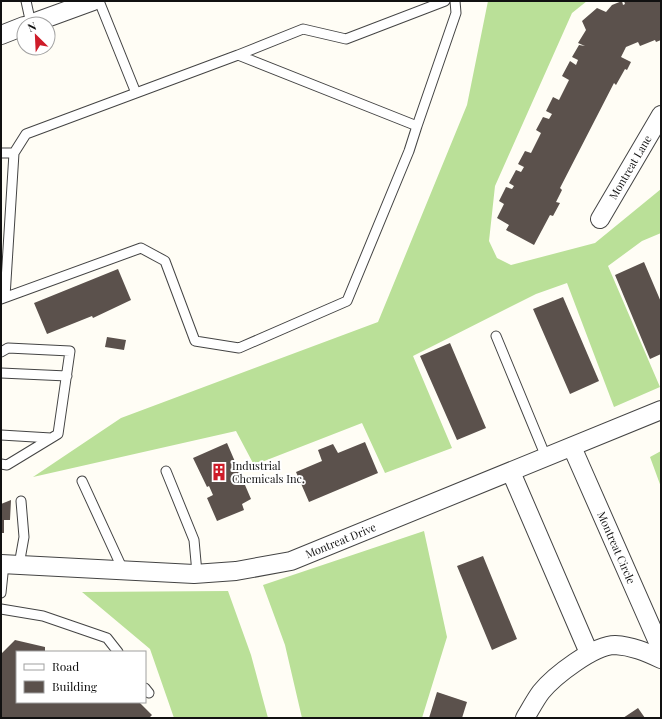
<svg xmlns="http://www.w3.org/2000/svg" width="662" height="719" font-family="'Playfair Display',serif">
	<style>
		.forest { fill: #bae098 }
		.building { fill: #5b514c }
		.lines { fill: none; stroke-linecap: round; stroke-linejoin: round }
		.service-casing { stroke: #444; stroke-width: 11 }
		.minor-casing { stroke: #444; stroke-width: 20 }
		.service { stroke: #fff; stroke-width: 9 }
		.minor { stroke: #fff; stroke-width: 18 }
		.labels { text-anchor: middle; stroke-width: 4; stroke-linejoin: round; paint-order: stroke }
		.street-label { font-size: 11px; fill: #111; stroke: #fff }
		.poi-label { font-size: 11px; fill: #111; stroke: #fff; text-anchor: start }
	</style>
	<rect width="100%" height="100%" fill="#fffdf5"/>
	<!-- forest -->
	<path class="forest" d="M488,1H587L572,13L495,186L489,241L497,258L511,265L595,243L661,189V233L642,241L608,266L660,387L614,407L567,283L536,294L413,356L452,448L385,473L362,423L254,465L236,431L33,477L121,418L378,322L467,105Z
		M661,451V487L650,457Z
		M424,531L447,637L422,718H302L285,645L263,585Z
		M228,591L251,655L268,718H174L150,649L82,592Z"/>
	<!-- building -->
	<path class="building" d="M622,1L623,5L625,4L624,1H661V40L656,42L655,40L640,46L638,42L626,47L621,57L631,62L627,70L625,69L616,85L614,83L560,188L562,190L556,202L560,203L553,216L550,215L534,245L506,230L509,225L497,218L504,204L499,201L506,187L512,189L514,186L509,183L516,170L521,172L524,167L518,164L525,151L531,153L541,133L536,130L543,117L549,119L552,114L546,111L553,97L559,100L569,80L562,76L570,61L576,65L578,60L572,57L579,45L585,46L578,43L586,30L582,21L597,8L606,12L612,5Z
		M644,262L661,302V354L650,359L615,275Z
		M118,269L131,300L93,318L92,316L47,334L34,303Z
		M563,297L599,381L570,394L533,309Z
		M107,337L126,340L124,350L105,347Z
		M450,343L486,428L457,440L420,356Z
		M365,442L378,473L309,502L296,472L322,461L318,450L333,444L338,453Z
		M227,443L251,499L242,504L244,510L217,521L207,498L213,495L209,486L207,487L193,458Z
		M11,500L10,520H4V533H1V504Z
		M483,556L517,639L492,650L457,566Z
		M15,640L45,647V652H17V702H139L152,715L149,718H1V654Z
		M437,692L467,702L462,718H429Z
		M638,708L645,718H623Z"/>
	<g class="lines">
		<!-- service casing -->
		<g class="service-casing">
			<path id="service" d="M26,1L31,24
				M99,1L136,93
				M238,55L303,29L346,39L445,1
				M417,126L456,13L455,1
				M1,153H14L26,134L238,55L417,126L409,151L347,301L239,348L195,341L165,261L141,248L1,299
				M5,297L14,153
				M496,336L546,457
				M1,352L8,348L70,351L58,434L7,465L1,464
				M1,373L67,376
				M1,435L51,438
				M166,471L194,540L197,573
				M82,481L123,570
				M19,565L24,537L21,501
				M1,593L4,564
				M1,609L43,616L107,638L118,652
				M145,688L149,693"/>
		</g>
		<!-- minor casing -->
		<g class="minor-casing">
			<g id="minor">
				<path d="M30,24L93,1"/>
				<path d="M1,35L24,26"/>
				<path id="s1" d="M600,219L661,115"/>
				<path id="s2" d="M572,447L661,649"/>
				<path d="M511,472L589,653"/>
				<path id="s3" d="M1,564L194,574L236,571L291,561L661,410"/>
				<path d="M525,718C530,710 535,700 541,692C554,676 594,645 615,645C632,646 646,652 661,659"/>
			</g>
		</g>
		<!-- service -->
		<use href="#service" class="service"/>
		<!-- minor -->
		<use href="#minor" class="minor"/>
	</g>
	<!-- icons -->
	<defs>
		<g id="building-bare" transform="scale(1.38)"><path d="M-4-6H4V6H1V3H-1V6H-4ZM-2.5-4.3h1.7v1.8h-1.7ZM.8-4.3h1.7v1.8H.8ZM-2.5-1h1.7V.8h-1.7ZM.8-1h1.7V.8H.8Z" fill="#ce1c29" stroke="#fff" stroke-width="2.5" paint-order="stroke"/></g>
	</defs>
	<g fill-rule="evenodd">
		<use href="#building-bare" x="219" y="472"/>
	</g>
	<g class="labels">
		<!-- street labels -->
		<g class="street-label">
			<text dy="4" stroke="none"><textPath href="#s1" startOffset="60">Montreat Lane</textPath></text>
			<text dy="4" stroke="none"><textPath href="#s3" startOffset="345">Montreat Drive</textPath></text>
			<text dy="4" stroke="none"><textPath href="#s2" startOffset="110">Montreat Circle</textPath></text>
		</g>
		<!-- poi labels -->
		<g class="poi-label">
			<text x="232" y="470">Industrial<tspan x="232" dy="13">Chemicals Inc.</tspan></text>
		</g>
	</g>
	<!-- border -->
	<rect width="662" height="719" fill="none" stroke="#111111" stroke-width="4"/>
	<!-- legend -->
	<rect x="16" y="651" width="130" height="52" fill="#ffffff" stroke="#a0a0a0"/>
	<rect x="24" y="664" width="20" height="6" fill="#ffffff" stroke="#a0a0a0"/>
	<text x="52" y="671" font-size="12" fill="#111111">Road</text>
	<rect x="24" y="681" width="20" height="12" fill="#5b514c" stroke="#a0a0a0"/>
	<text x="52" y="691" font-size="12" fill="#111111">Building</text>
	<!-- north arrow -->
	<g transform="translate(36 36) rotate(336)"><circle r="19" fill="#ffffff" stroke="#a0a0a0"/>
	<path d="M0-3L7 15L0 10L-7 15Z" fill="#ce1c29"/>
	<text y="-6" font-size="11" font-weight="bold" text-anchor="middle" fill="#111111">N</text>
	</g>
</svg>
